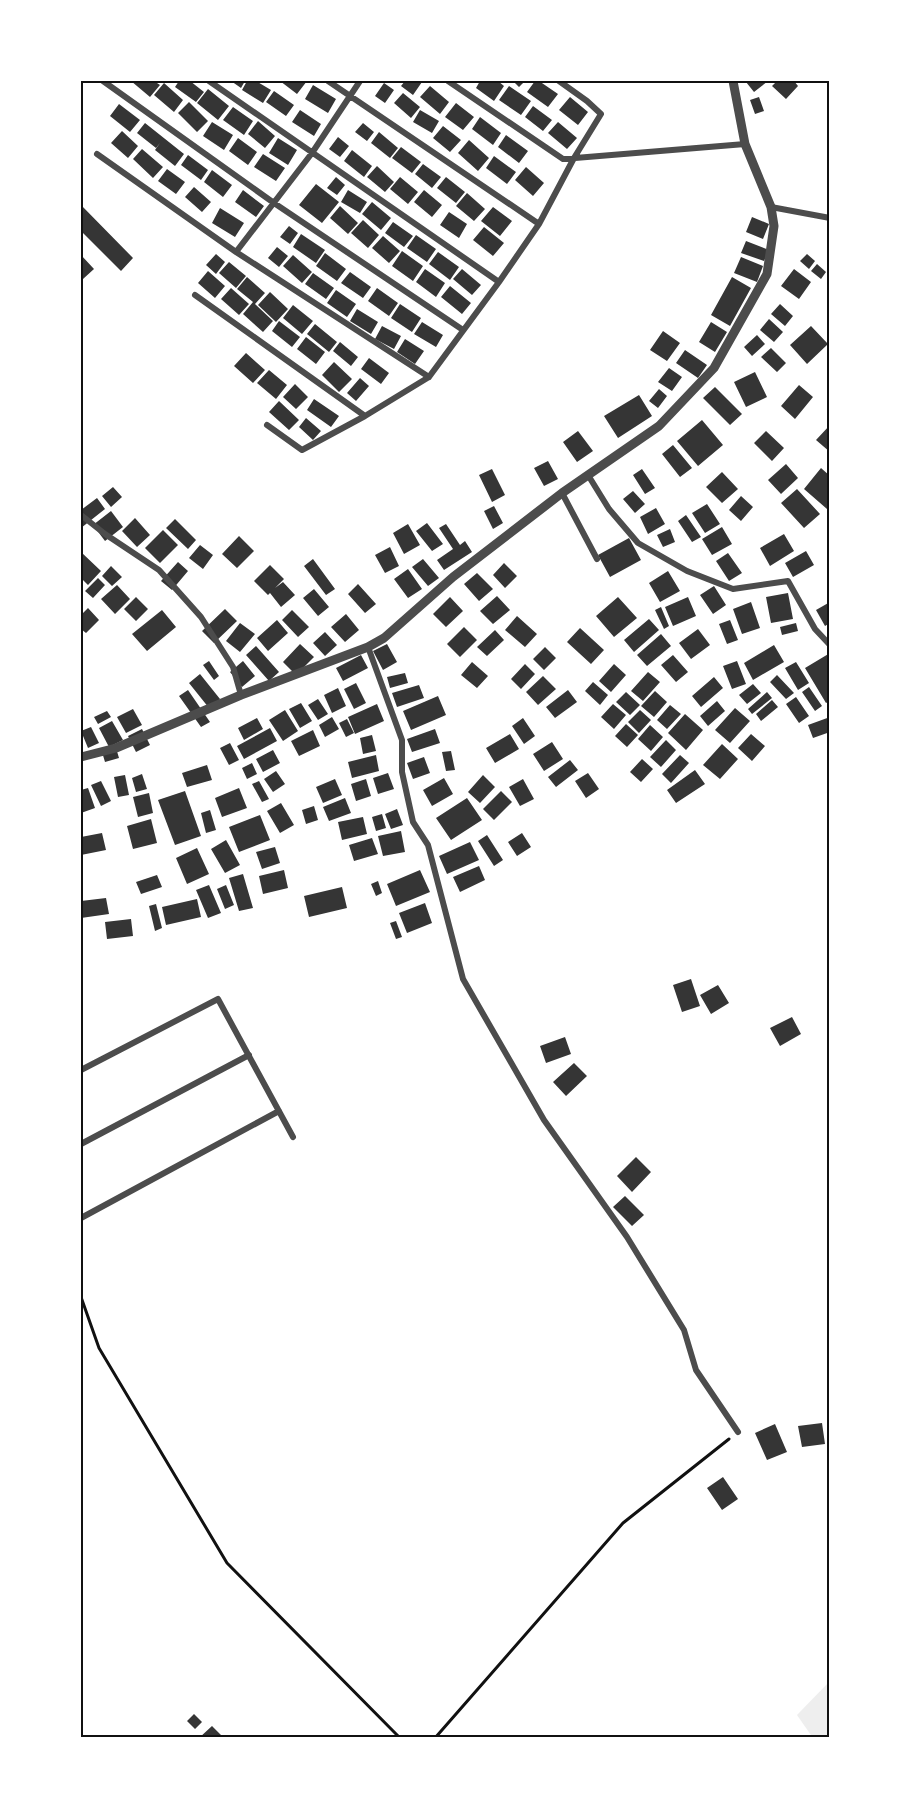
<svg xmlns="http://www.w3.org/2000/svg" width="911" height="1819" font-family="Overpass,sans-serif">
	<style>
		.green { fill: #eee }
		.building { fill: #353535 }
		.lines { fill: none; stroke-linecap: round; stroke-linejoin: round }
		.path { stroke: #111; stroke-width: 3 }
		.minor { stroke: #4c4c4c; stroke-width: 6 }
		.tertiary { stroke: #4c4c4c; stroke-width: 9 }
		.neatline { fill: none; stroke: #111; stroke-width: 2 }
	</style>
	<rect width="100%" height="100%" fill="#fff"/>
	<!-- green -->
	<path class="green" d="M830,1681V1738H813L797,1715Z"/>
	<!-- building -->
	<path class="building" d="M131,81H154L160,85L150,97Z
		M179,81H190L204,92L196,102L175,87Z
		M231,81H245L241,88Z
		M247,81H256L271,90L263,103L242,90Z
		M280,81H307L297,94Z
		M405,81H421L422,82L413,95L401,86Z
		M480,81H498L504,86L494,101L476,88Z
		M513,81H525L519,87Z
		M535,81H539L558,94L548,107L527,92Z
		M748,81H768L754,92L746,82Z
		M777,81H794L798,86L786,99L772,86Z
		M164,83L183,100L174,112L154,95Z
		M384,83L394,90L385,103L375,96Z
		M313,85L336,99L328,113L305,99Z
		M430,86L449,102L440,114L420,97Z
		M509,86L531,101L521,115L499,100Z
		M208,89L229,106L218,120L197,103Z
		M274,91L294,105L286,116L266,102Z
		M403,93L420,107L411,118L394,103Z
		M570,97L588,112L578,125L559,110Z
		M759,97L764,111L755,114L750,100Z
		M189,102L208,121L197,132L178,113Z
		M456,103L474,117L463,130L445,117Z
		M119,104L140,120L130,132L110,116Z
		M533,106L552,120L543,131L525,117Z
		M233,107L253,121L244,135L223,120Z
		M300,110L321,124L314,136L292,122Z
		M420,110L439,121L432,133L413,122Z
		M480,117L501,133L493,145L472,129Z
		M258,121L275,136L265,148L248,134Z
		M212,122L233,135L224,150L203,136Z
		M558,122L577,138L567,149L548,133Z
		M145,123L184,154L175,166L155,150L160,143L156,148L137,133Z
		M363,123L374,132L367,141L355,132Z
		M443,126L461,140L450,152L433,138Z
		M122,131L138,146L128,158L111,143Z
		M379,132L398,148L390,158L371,143Z
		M506,135L528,151L519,163L498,147Z
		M338,137L349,146L340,157L329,149Z
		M238,138L257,152L248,165L229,151Z
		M278,138L297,150L288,165L269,153Z
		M469,140L489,158L478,171L458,153Z
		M401,147L421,162L412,173L392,158Z
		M142,149L163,167L153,178L133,159Z
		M352,150L372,166L364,177L344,161Z
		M263,154L285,168L276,181L254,167Z
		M188,155L208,170L201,180L181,165Z
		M494,156L516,172L507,184L486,168Z
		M423,164L441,177L432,188L415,174Z
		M377,166L394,182L385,192L367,177Z
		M526,167L544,183L533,196L515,180Z
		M167,169L185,182L176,194L158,181Z
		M212,170L232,185L223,197L204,182Z
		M336,177L345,185L337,195L327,188Z
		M400,177L418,192L408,204L390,189Z
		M446,177L465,192L456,203L437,188Z
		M316,184L339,202L322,223L299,205Z
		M194,187L211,202L202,212L185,197Z
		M243,190L264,206L256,217L235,202Z
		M348,190L367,202L360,213L341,202Z
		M424,190L442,205L432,217L414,202Z
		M467,193L485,209L474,221L456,206Z
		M372,202L391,218L381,230L362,214Z
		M81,205L133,258L121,271L81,231Z
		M340,206L358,223L348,234L330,218Z
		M493,207L512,221L500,236L481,221Z
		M220,208L244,223L235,237L212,223Z
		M449,212L467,224L459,238L440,225Z
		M752,217L769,224L763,239L746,232Z
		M363,220L379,235L368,248L351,233Z
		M393,222L413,236L404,247L385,233Z
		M289,226L298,233L290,244L280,237Z
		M484,227L504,243L493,256L473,240Z
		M301,234L325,250L316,263L293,247Z
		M416,235L436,249L427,262L407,248Z
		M383,236L400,251L389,263L372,248Z
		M746,241L769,250L764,261L741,253Z
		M277,247L288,256L279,267L268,258Z
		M402,251L423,266L413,281L392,266Z
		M438,252L459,267L450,280L429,264Z
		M325,253L346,269L337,281L316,266Z
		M216,254L225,262L216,274L206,265Z
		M807,254L815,261L809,269L800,261Z
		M81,255L94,269L83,279L81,277Z
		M293,255L312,272L302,283L283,266Z
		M741,257L763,266L757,282L734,273Z
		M229,262L246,276L236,288L219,273Z
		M817,264L826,272L821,279L811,271Z
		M425,269L445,283L436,297L416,282Z
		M462,269L481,285L472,295L453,279Z
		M794,269L811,282L799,299L781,286Z
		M208,271L225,286L215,298L198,283Z
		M350,272L371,287L363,298L341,283Z
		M313,273L334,288L326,299L305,284Z
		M247,277L265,293L255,304L273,321L263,332L243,314L253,302L237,289Z
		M732,277L751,288L730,326L711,315Z
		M450,286L471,303L462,314L441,297Z
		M231,288L249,304L239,315L221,299Z
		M377,288L398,303L389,316L368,301Z
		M336,290L356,304L347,317L327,303Z
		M270,292L288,309L276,322L258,305Z
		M400,304L421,318L412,332L391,318Z
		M780,304L793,316L785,326L771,314Z
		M293,305L313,321L302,334L283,318Z
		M357,309L378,322L371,334L350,321Z
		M769,319L783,332L774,342L760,330Z
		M279,321L300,337L292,347L272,331Z
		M422,322L443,335L436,347L414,334Z
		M711,322L727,332L715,352L699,342Z
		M315,324L337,342L329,352L307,334Z
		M382,326L401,336L394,349L375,339Z
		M811,326L828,344L807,364L790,345Z
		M663,331L680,343L667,361L650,350Z
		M757,335L765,344L752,356L744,347Z
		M306,337L325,352L316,364L297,349Z
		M405,339L424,351L415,364L397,352Z
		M340,342L358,357L351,366L333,351Z
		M771,348L786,363L777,372L761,357Z
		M685,350L707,365L698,378L676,363Z
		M246,353L265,370L253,383L234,366Z
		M369,358L389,373L381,384L361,369Z
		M334,362L352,379L339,392L322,375Z
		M669,368L682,377L672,391L658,382Z
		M269,370L287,385L276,399L257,383Z
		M755,372L767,397L746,407L734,382Z
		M360,378L369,386L356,401L347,393Z
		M295,384L308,397L296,409L283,397Z
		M799,385L813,397L795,419L781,406Z
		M715,387L742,414L730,425L703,398Z
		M659,389L667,396L658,408L649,401Z
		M639,395L652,416L618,438L604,416Z
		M314,399L339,416L331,427L307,410Z
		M279,401L299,420L289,430L269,412Z
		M306,418L321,431L313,440L299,427Z
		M702,420L723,445L698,466L677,441Z
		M830,425V452L816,440Z
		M578,431L593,451L577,462L563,442Z
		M766,431L784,448L772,461L754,443Z
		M673,445L692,468L680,477L662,454Z
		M548,461L558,479L544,486L534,468Z
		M786,464L798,478L781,494L768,480Z
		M821,468L830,476V505L827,509L804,489Z
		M492,469L505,495L492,502L479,475Z
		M642,469L655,488L645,494L633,475Z
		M722,472L738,489L722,503L706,487Z
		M113,487L122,497L111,507L102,496Z
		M797,489L820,514L804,528L781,503Z
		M633,491L645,504L635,513L623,499Z
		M741,496L753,507L741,521L729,510Z
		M97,498L105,509L81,528V510Z
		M707,504L720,524L705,533L692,513Z
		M494,506L503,523L493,529L484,511Z
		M656,508L665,524L648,534L640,517Z
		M111,511L123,527L105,541L93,525Z
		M686,515L701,537L692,542L678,521Z
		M135,518L150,535L137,547L122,531Z
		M175,519L196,540L188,549L166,528Z
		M427,523L443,544L432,551L416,531Z
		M408,524L420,545L404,554L393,533Z
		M446,524L460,545L465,541L472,552L444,570L437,560L453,549L439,528Z
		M722,527L732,544L712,555L702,539Z
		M670,529L675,542L663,547L657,535Z
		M163,530L178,545L160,563L145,548Z
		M784,534L794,551L770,566L760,548Z
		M239,536L254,551L237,568L222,554Z
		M629,538L641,560L610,577L598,555Z
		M200,545L213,555L203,569L189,558Z
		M390,547L399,566L385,573L375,555Z
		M806,551L814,565L793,577L785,563Z
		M81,552L101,571L88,585L81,578Z
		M728,553L742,573L729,581L716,561Z
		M313,559L335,589L326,595L304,566Z
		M423,559L439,578L428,586L412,567Z
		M178,562L188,571L172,590L161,581Z
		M504,563L517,576L505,588L493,575Z
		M270,565L284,579L275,588L283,582L295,595L281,607L270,593L268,595L254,581Z
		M111,566L122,577L112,586L102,576Z
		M408,569L422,589L408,598L394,579Z
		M668,571L680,591L660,602L649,583Z
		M477,573L493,589L479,601L464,584Z
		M98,578L105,585L93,598L85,591Z
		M358,584L376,604L365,613L348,594Z
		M117,585L130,599L115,614L101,599Z
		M714,586L726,605L713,614L700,595Z
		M314,589L329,607L318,616L303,598Z
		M788,593L793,619L771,623L766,597Z
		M497,596L510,610L493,624L480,611Z
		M136,597L148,609L136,621L124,609Z
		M450,597L463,611L446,627L433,614Z
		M618,597L637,618L614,637L596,616Z
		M688,597L696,616L673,626L665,607Z
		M751,602L760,628L742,634L733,609Z
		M830,602V623L825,626L816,610Z
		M661,607L669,626L664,629L655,610Z
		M88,608L99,620L86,633L81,629V615Z
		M225,609L237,621L214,643L202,631Z
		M162,610L176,627L147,651L132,634Z
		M292,610L309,627L298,637L282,620Z
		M346,614L359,630L345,642L331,627Z
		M517,616L537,634L525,647L505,630Z
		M649,619L659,630L634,652L624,640Z
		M277,620L288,633L268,651L257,638Z
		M730,620L738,640L727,644L719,624Z
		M240,623L255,634L240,652L226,641Z
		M796,623L798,631L782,635L780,627Z
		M464,627L477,640L460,657L447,644Z
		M580,628L604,650L591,664L567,642Z
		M698,629L710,645L691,659L679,643Z
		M495,630L504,640L487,656L477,647Z
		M325,632L337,645L325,656L313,643Z
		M661,634L671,646L647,666L637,655Z
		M300,644L314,657L296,675L283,662Z
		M387,644L397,662L383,670L373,651Z
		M774,645L784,662L753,680L744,663Z
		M256,646L279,672L269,681L246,655Z
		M545,647L556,658L544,670L533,659Z
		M830,653V701L826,703L805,668Z
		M361,655L368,668L343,681L336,668Z
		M673,655L688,672L676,682L661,665Z
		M209,661L219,676L214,680L203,665Z
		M243,661L255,676L242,687L230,672Z
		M737,661L746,684L732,689L723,666Z
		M472,662L488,676L477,688L461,675Z
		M796,662L809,683L798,690L785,668Z
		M525,664L535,674L521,689L511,679Z
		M614,664L626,675L611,692L599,681Z
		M648,672L660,682L643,701L631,691Z
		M405,673L408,683L390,688L387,677Z
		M200,674L220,699L209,708L189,683Z
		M777,675L794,693L786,699L770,682Z
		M543,676L556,689L538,705L526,692Z
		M714,677L723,688L701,707L692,696Z
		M593,682L608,695L600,705L585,691Z
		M356,683L366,703L354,709L344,689Z
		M753,684L761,693L747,704L739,695Z
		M419,685L424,698L397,707L392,693Z
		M809,687L822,706L815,711L802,692Z
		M338,688L346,706L332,713L324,695Z
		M188,690L210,722L201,727L179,696Z
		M568,690L577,702L555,718L546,707Z
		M655,691L667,702L654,717L641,706Z
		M626,692L640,705L630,715L616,702Z
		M767,692L772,698L752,714L748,709Z
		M438,696L446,715L411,730L403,711Z
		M796,697L809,716L799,723L786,704Z
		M318,699L328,714L318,720L308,705Z
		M772,700L778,707L761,721L756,714Z
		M717,701L725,711L708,726L700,716Z
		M301,703L312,721L300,728L289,709Z
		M377,704L384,721L355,734L348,717Z
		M613,704L626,715L614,729L601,717Z
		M670,705L681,714L667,729L657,720Z
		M735,708L750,721L730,743L715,730Z
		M133,709L142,725L126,733L117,717Z
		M285,710L298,731L283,741L269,720Z
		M640,710L651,720L639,733L628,722Z
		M107,711L111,717L98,724L94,717Z
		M685,714L703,730L686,750L668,733Z
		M332,717L339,729L325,737L319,725Z
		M830,717V732L813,738L808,725Z
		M257,718L263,729L244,740L238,728Z
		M523,718L535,736L524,744L512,726Z
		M347,719L354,733L346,737L339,723Z
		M112,721L123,740L109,747L99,728Z
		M626,724L638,735L627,747L615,736Z
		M650,725L663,737L651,751L638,739Z
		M91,727L99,743L88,748L81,731Z
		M270,728L277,741L244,759L237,746Z
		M142,729L150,745L136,752L128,736Z
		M435,729L440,743L412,752L407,739Z
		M313,730L320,746L299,756L291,741Z
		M510,734L519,749L495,763L486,748Z
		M751,734L765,746L752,761L738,748Z
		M372,735L376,751L363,754L360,738Z
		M666,740L676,750L661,767L650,757Z
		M552,742L563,759L544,771L533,754Z
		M230,743L239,760L229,765L220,748Z
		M722,744L738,759L720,779L703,765Z
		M116,748L119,758L105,762L102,752Z
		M273,750L280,763L263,772L256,759Z
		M451,751L455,770L446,771L442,752Z
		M376,755L379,771L352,778L348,762Z
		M680,755L689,763L671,783L662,774Z
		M424,757L430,773L413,779L407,763Z
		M642,759L653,769L641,782L630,772Z
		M570,760L578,770L556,787L548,777Z
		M252,763L257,774L247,779L242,768Z
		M207,765L212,780L187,787L182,773Z
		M695,770L705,784L676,803L667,790Z
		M276,771L285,784L273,792L264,779Z
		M388,773L394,789L378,794L373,778Z
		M588,773L599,789L586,798L575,781Z
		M142,774L147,789L136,792L132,778Z
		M125,775L129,795L118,797L114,777Z
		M483,775L495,787L480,803L468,792Z
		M444,778L453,794L432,806L423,790Z
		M335,779L342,795L323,803L316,787Z
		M366,779L371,796L356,801L351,784Z
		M523,779L534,799L520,806L509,787Z
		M101,781L111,801L101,806L91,785Z
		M259,781L269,799L262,802L252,784Z
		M88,788L95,808L81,813V790Z
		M239,788L247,808L222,817L215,798Z
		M185,791L201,836L175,845L158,800Z
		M501,791L512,802L494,820L483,809Z
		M149,793L153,813L138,817L133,797Z
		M345,798L351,813L329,821L323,807Z
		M467,798L482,820L451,840L436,818Z
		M281,803L294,825L280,833L267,811Z
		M314,806L318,820L306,824L302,810Z
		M397,809L403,825L391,829L385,814Z
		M210,810L216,830L206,833L201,813Z
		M382,814L386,828L376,831L372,817Z
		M260,815L270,840L239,852L229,827Z
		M363,817L367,834L342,840L338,822Z
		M151,819L157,843L133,849L127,826Z
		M401,831L405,852L383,856L378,836Z
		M102,833L106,850L81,855V837Z
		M522,833L531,847L517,856L508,842Z
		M487,835L503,860L494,866L478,841Z
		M372,838L378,854L354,861L349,845Z
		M226,840L240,865L225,873L211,849Z
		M470,842L479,860L447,874L439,856Z
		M275,847L280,863L262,869L256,852Z
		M197,848L209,874L187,884L176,858Z
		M479,866L485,880L460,892L453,877Z
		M284,870L288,888L263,894L259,876Z
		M420,870L430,892L396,906L387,884Z
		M243,874L253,908L239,911L229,878Z
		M157,875L162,887L141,894L136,882Z
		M378,881L382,893L376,896L371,884Z
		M209,885L221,913L208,918L196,890Z
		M226,885L234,905L225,909L217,889Z
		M342,887L347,908L309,917L304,896Z
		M106,898L109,914L81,918V901Z
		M197,899L201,917L166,925L162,907Z
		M425,903L432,923L407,933L399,913Z
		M156,904L162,928L155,931L149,906Z
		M131,919L133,936L107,939L105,922Z
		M396,921L402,937L396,939L390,923Z
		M691,979L700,1006L682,1012L673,985Z
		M718,985L729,1003L711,1014L700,995Z
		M792,1017L801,1034L780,1046L770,1028Z
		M565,1037L571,1054L546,1063L540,1046Z
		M574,1063L587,1076L566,1096L553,1082Z
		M636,1157L651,1172L632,1192L617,1176Z
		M625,1196L644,1215L632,1226L613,1207Z
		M822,1423L825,1444L802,1447L798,1426Z
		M775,1424L787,1452L767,1460L755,1433Z
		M723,1477L738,1499L722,1510L707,1488Z
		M194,1714L202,1722L195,1729L187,1721Z
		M212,1726L224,1738H199Z"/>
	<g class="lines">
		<!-- path -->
		<path class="path" d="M81,1297L99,1348L227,1563L400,1738
			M435,1738L623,1523L729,1439"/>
		<!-- minor -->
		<path class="minor" d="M103,81L274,203L463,330
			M209,81L499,282
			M328,81L539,224
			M448,81L563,159L745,144
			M97,154L236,252L429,377
			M771,207L830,218
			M236,252L312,153L360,81
			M195,295L365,416
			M267,425L302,450L365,416L429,377L499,282L539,224L574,158L601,114L587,101L559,81
			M588,475L609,509L638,543L687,571L733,589L788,581L815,629L830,645
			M562,493L597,559
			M81,515L105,534L159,570L201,617L233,667L241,695
			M368,647L402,740V772L413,822L428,845L463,979L544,1120L627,1237L684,1330L696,1370L738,1432
			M81,1070L218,999L293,1137
			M81,1144L249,1055
			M81,1218L279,1111"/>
		<!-- tertiary -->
		<path class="tertiary" d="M81,757L116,748L241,695L368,647L384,638L453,577L562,493L659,426L714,368L767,274L774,226L771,207L745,144L733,81"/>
	</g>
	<!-- border -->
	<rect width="911" height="1819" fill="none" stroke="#ffffff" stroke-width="165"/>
	<rect x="82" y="82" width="746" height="1654" class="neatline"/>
</svg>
